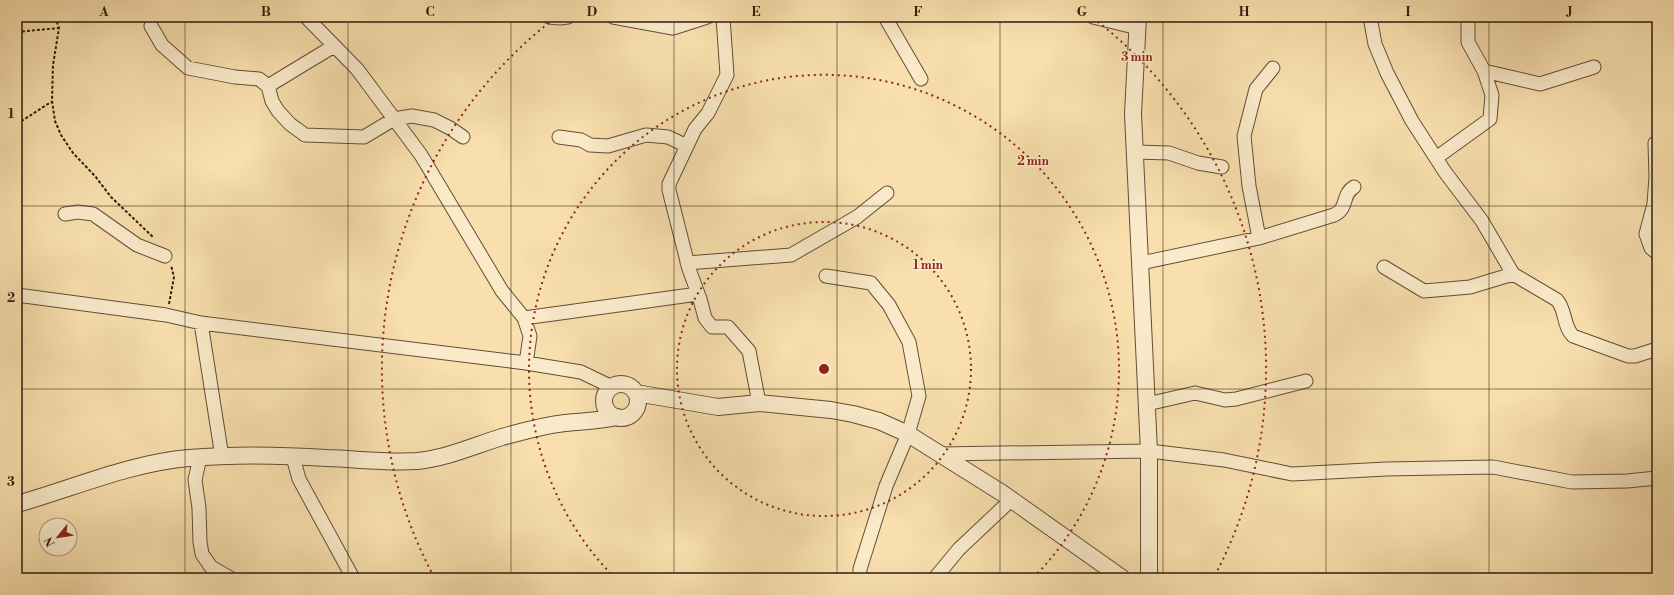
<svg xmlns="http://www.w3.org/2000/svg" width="1674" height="595" font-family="'Libre Bodoni',serif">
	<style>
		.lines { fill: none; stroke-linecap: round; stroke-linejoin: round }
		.minor-casing { stroke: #614e35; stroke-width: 15 }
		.tertiary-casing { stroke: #614e35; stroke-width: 18 }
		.path { stroke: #2f1d0d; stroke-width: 2; stroke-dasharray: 3 2; stroke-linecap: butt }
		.minor { stroke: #faeaca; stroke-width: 13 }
		.tertiary { stroke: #faeaca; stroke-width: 16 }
		.grid { fill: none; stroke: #2f1d0d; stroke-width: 1; stroke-opacity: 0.55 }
		.ring { fill: none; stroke: #8f2418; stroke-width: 2; stroke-dasharray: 2 4 }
		.centre { fill: #8f2418; stroke: #faeaca; stroke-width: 2 }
		.ring-label { font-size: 12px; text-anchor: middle; font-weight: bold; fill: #8f2418; stroke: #faeaca; stroke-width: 3; stroke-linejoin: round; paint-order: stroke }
		.neatline { fill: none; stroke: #2f1d0d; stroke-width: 1.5 }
		.grid-label { font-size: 13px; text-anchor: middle; font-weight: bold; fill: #2f1d0d }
	</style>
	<rect width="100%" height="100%" fill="#f8dfad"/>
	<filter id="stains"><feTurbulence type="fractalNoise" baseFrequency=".005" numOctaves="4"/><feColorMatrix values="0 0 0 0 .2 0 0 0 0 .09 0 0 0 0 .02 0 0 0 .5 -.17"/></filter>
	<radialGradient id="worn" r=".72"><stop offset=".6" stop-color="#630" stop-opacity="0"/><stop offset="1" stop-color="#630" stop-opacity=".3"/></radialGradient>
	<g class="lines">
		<!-- minor casing -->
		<g class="minor-casing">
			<path id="minor" d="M306,17L357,69L421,155L502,291L524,318L530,336L526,363
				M549,17L560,18L568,17
				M613,17L673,28L707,17
				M723,17L727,75L708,113L695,129L669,184V190L689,269L700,299L705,318L712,327H728L749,351L759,403
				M885,17L921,79
				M1093,17L1138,28
				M1370,17L1375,44L1387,73L1412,121L1445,172L1482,221L1513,274L1557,300C1566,310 1563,326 1573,336L1628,356H1635L1657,349
				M151,26L162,45L188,68L235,77L259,79L268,86L272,101L278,111L290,124L305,135L364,137L394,119L412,116L434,120L450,128L463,137
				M1484,71L1540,84L1594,67
				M268,86L334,46
				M559,137L581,140L590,145L608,146L646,135L668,137L687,146
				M1655,143L1656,177L1654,204L1646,234L1651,248L1657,253
				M1135,152L1169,153L1198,163L1222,167
				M1436,158L1490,119L1492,95L1484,71L1468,42V17
				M65,214L78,212L93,214L137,245L165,256
				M1259,238L1249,186L1244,136L1256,89L1273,68
				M687,263L791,255L857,217L887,193
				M1141,263L1259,238L1334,215C1349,208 1341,195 1354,187
				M1384,267L1424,291L1470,287L1513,274
				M826,276L871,283L889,305L909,342L919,396L908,434L886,486L860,569V578
				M17,295L166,315L201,323L526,363L581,372L612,387
				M524,318L698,294
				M201,323L222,457
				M1147,404L1195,393L1225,400L1236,399L1306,381
				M939,454L1149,451L1224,460L1292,474L1386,469L1493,467L1572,482L1627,481L1657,478
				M200,457L195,480L199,508L200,542L202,554L211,567L230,578
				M293,457L299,479L353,578
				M935,578L959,549L1012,499"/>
		</g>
		<!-- tertiary casing -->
		<g class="tertiary-casing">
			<path id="tertiary" d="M1138,17L1133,114L1149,451V578
				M604 401a17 17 0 1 1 34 0a17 17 0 1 1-34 0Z
				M636,393L718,407L759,403L831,410L853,414L879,421L908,434L1002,493L1122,578
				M17,504C74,488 130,463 189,458C235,454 282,455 327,458C357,459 387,463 417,461C447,458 473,446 502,437C520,432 547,425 565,423C583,421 600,421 617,417"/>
		</g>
		<!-- path -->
		<path class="path" d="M55,17L59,28L53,65L52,101L55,121L61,135L73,153L95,176L111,197L154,238
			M17,32L59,28
			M17,124L51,102
			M169,304L174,277L171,265"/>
		<!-- minor -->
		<use href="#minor" class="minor"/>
		<!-- tertiary -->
		<use href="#tertiary" class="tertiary"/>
	</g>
	<!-- grid -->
	<path class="grid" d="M185,17V578M348,17V578M511,17V578M674,17V578M837,17V578M1000,17V578M1163,17V578M1326,17V578M1489,17V578M17,206H1657M17,389H1657"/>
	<!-- distance rings -->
	<g class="ring">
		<circle cx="824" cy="369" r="147"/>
		<path d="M615 578A295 295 0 1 1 1033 578"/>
		<path d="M434 577A442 442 0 0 1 555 18M1093 18A442 442 0 0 1 1214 577"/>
	</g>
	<circle cx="824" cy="369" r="6" class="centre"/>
	<g class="ring-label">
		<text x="1137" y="61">3 min</text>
		<text x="1033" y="165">2 min</text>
		<text x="928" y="269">1 min</text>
	</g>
	<!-- margin -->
	<rect width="1674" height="595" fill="none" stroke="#f8dfad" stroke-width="44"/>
	<!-- north arrow -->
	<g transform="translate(58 537) rotate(240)"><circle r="19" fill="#faeaca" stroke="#a9987e"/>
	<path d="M0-3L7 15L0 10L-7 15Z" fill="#8f2418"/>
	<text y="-6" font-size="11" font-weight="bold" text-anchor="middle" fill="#2f1d0d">N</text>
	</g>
	<rect x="22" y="22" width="1630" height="551" class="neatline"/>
	<g class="grid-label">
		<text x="104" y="16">A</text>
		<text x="266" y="16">B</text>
		<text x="430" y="16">C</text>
		<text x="592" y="16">D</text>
		<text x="756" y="16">E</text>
		<text x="918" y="16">F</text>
		<text x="1082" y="16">G</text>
		<text x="1244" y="16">H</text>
		<text x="1408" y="16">I</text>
		<text x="1570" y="16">J</text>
		<text x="11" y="118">1</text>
		<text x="11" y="302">2</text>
		<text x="11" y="486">3</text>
	</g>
	<rect width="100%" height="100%" filter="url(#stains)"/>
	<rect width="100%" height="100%" fill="url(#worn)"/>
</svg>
